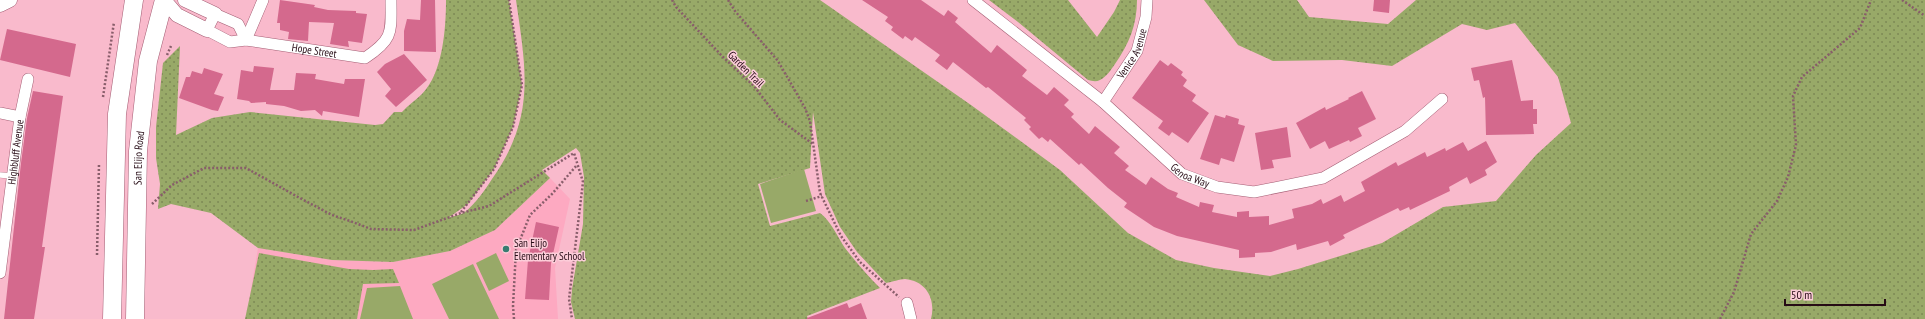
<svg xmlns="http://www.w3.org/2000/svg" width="1925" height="319" font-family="'PT Sans Narrow',sans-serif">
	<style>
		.built { fill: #fda9c1 }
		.grass { fill: url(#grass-dots) }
		.green { fill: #98a968 }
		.building { fill: #d4698d }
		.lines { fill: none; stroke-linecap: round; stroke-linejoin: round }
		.service-casing { stroke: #a45e74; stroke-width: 6 }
		.minor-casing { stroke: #a45e74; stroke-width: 12 }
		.tertiary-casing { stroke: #a45e74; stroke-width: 15 }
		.primary-casing { stroke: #a45e74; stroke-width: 19 }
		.path { stroke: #885d6a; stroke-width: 2.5; stroke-dasharray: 2 2; stroke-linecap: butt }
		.service { stroke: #fff; stroke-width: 5.5 }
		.minor { stroke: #fff; stroke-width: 11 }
		.tertiary { stroke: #fff; stroke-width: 14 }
		.primary { stroke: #fff; stroke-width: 18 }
		.poi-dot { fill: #377c70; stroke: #fccdd9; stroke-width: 1.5 }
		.labels { text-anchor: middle; stroke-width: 3; stroke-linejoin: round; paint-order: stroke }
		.street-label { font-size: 11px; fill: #260b15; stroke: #fccdd9 }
		.poi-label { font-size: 11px; fill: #260b15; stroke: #fccdd9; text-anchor: start }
	</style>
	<defs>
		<pattern id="grass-dots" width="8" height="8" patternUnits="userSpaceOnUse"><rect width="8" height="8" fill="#98a968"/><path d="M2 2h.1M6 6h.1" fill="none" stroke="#7c8854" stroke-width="1.8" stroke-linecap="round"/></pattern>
	</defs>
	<rect width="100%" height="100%" fill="#f9bacc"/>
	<!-- built -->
	<path class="built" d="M550,178L570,199L555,268L558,319H246L258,248L332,260L393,262L450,251L495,230Z"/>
	<!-- grass -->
	<path class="grass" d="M446,0H509L522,85L513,127L494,169L468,204L448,218C453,216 461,215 465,212C475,204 485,190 492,179C536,117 526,70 516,0H820L971,105L1060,170L1128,233L1176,260L1214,268L1270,276L1298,269L1382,243L1443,207L1496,201L1536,155L1571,123L1558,77L1515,23L1487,30L1462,24L1392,66L1342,60L1273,61L1238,45L1204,0H1297L1309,17L1388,24L1416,0H1925V319H931C936,300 927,281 905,279C900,279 892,282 886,283L857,252L840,227L825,194L813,112L810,168L758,184L770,226L820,213C831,221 837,236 845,248C856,262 867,275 880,288L807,316L808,319H575L571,302L572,289L583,224L584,177L580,153L576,148L542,170L550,178L495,230L450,251L393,262L332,260L258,248L211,213L171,204L158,209L160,184L156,158V127L163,63L180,46L176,135L212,118L250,112L375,125L383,124L394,112H402C408,105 415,101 422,94C443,73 446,28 446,0Z
		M989,0H1068L1097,37L1114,12L1120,0H1137C1137,25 1129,44 1115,64C1111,70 1106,77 1100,80C1096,82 1092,81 1088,80L1018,22Z
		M259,253L349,269L373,270L393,269L399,283L363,284L357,319H245Z"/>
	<!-- green -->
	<path class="green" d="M804,169L816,211L771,223L760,184Z
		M496,253L509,281L489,291L476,263Z
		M473,264L499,319H449L432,284Z
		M400,286L413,319H360L367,288Z"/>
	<!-- building -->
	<path class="building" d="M280,0L315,5L314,7L328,10L356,11V13L367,14L362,43L348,41L349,47L330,44L334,23L309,22L308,41L288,39L289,32L280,30V23H277Z
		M421,0H435L436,52L404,51V31L407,19L420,20Z
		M862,0H921L944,16L948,10L958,18L955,22L991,53L997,45L1027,70L1022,76L1047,95L1054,87L1069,100L1064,105L1074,114L1071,117L1089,134L1095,126L1120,147L1114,153L1129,166L1125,170L1146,185L1151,177L1168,189L1178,193L1176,197L1199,207L1200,202L1214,205L1212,212L1237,217V212L1249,211V217L1269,216V225L1294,218L1292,209L1312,204L1321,199L1323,204L1341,195L1344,202L1365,191L1361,182L1396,162L1398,166L1425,152L1427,157L1445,148L1446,151L1463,142L1468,151L1486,141L1497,162L1485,170L1487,175L1470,184L1467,177L1449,187L1450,191L1410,210L1409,207L1400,211L1398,208L1343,235L1345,238L1330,246L1328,241L1297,250L1296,244L1271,252L1255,253V257L1239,258V250L1177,236L1154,227L1124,207L1127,203L1108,188L1081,163L1079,165L1050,139L1048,142L1042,137L1039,139L1029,129L1031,127L1024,120L1026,118L988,87L986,88L953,62L947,70L935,61L940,55L915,37L912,41L905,36L903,39L891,30L893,27L885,21L888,17Z
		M1374,0H1390L1389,13L1373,11Z
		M7,29L76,44L70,77L0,60Z
		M404,54L427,80L396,107L385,96L391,89L377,72L385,64Z
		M1160,60L1168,66L1171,63L1183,72L1181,75L1187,80L1183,86L1196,95L1192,101L1209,113L1188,143L1172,132L1169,136L1158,128L1163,121L1132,98Z
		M1512,60L1521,101L1533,100V109H1537V124H1533L1534,134L1486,135L1485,97L1483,98L1479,80L1474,81L1471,68Z
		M254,66L274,68L270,90H294L296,73L316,74L315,79L344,84L345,79H365L359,117L323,111L322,116L315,110L301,111L284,106L266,104V102L251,103L249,101L237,99L241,70L253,72Z
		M204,68L223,74L214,94L224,97L218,111L212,110L179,98L186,77H190L192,71L202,74Z
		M33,91L63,96L42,247H45L34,319H4L21,163L27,118Z
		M1362,91L1376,119L1358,128L1362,136L1350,142L1349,140L1329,149L1325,141L1310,149L1296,123L1325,107L1326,110L1349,99L1348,98Z
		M1215,115L1225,118L1226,115L1239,119L1238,124L1245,126L1234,162L1221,158L1219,165L1200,159Z
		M1287,127L1291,157L1272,160L1274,168L1261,170L1255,133Z
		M536,222L559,227L551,263L549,300L525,299L528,260Z
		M847,303L849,308L861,303L867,319H807V318Z"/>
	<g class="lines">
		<!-- service casing -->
		<g class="service-casing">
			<path id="service" d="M0,175L13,176"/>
		</g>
		<!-- minor casing -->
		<g class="minor-casing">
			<g id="minor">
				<path id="s1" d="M973,0L1103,102L1182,174L1217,187L1254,192L1323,178L1405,131L1442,99"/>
				<path id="s2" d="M246,40L238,24L215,14L207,30L230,42L246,40L365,58C394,39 391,32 391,0"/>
				<path d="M246,40L263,0"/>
				<path id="s3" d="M1103,102L1137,51L1146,17L1147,0"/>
				<path d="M0,113L20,117"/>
				<path id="s4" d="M0,273L20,117L28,79"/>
				<path d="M907,303L911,319"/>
			</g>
		</g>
		<!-- tertiary casing -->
		<g class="tertiary-casing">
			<path id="tertiary" d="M164,0L177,15L207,30
				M185,0L215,14
				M0,5L10,0"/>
		</g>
		<!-- primary casing -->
		<g class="primary-casing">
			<g id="primary">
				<path d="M112,319L117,114L134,0"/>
				<path id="s5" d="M135,319L138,151L148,61L164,0"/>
			</g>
		</g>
		<!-- path -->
		<path class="path" d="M672,0L676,7L723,57L754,86L780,120L813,144
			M728,0L735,11L778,61L805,108L810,121L820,193L841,236L860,262L899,297
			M1902,0L1925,16
			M167,55L171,46
			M103,97L114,22
			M806,201L822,196
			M152,204L172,185L204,168H246L298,197L332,215L350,221L371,229L414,230L461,213L489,206L574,153L583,182L569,299L572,319
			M461,212L494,169L513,127L522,85L509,0
			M97,255L99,164
			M514,319L513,306L516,250L530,215L552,194L577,165
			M1720,319L1734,292L1751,234L1777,201L1788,177L1796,145L1793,96L1802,77L1860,28L1871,0"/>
		<!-- service -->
		<use href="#service" class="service"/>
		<!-- minor -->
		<use href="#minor" class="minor"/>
		<!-- tertiary -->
		<use href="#tertiary" class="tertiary"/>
		<!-- primary -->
		<use href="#primary" class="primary"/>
	</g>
	<!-- markers -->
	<circle class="poi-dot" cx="506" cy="249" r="4"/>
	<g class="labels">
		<!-- street labels -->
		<g class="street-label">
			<text dy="4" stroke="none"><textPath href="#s2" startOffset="172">Hope Street</textPath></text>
			<text dy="4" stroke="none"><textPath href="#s3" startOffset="57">Venice Avenue</textPath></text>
			<text transform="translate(746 69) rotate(45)" y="4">Garden Trail</text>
			<text dy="4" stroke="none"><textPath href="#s4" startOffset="122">Highbluff Avenue</textPath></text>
			<text dy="4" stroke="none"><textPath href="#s5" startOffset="161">San Elijo Road</textPath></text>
			<text dy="4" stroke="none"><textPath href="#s1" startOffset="280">Genoa Way</textPath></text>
		</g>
		<!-- poi labels -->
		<g class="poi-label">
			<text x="514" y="247">San Elijo<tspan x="514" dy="13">Elementary School</tspan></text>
		</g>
	</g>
	<!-- scale -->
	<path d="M1785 299v6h100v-6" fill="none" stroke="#260b15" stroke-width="2"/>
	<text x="1791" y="299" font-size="12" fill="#260b15" stroke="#fccdd9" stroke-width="3" paint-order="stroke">50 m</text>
</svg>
